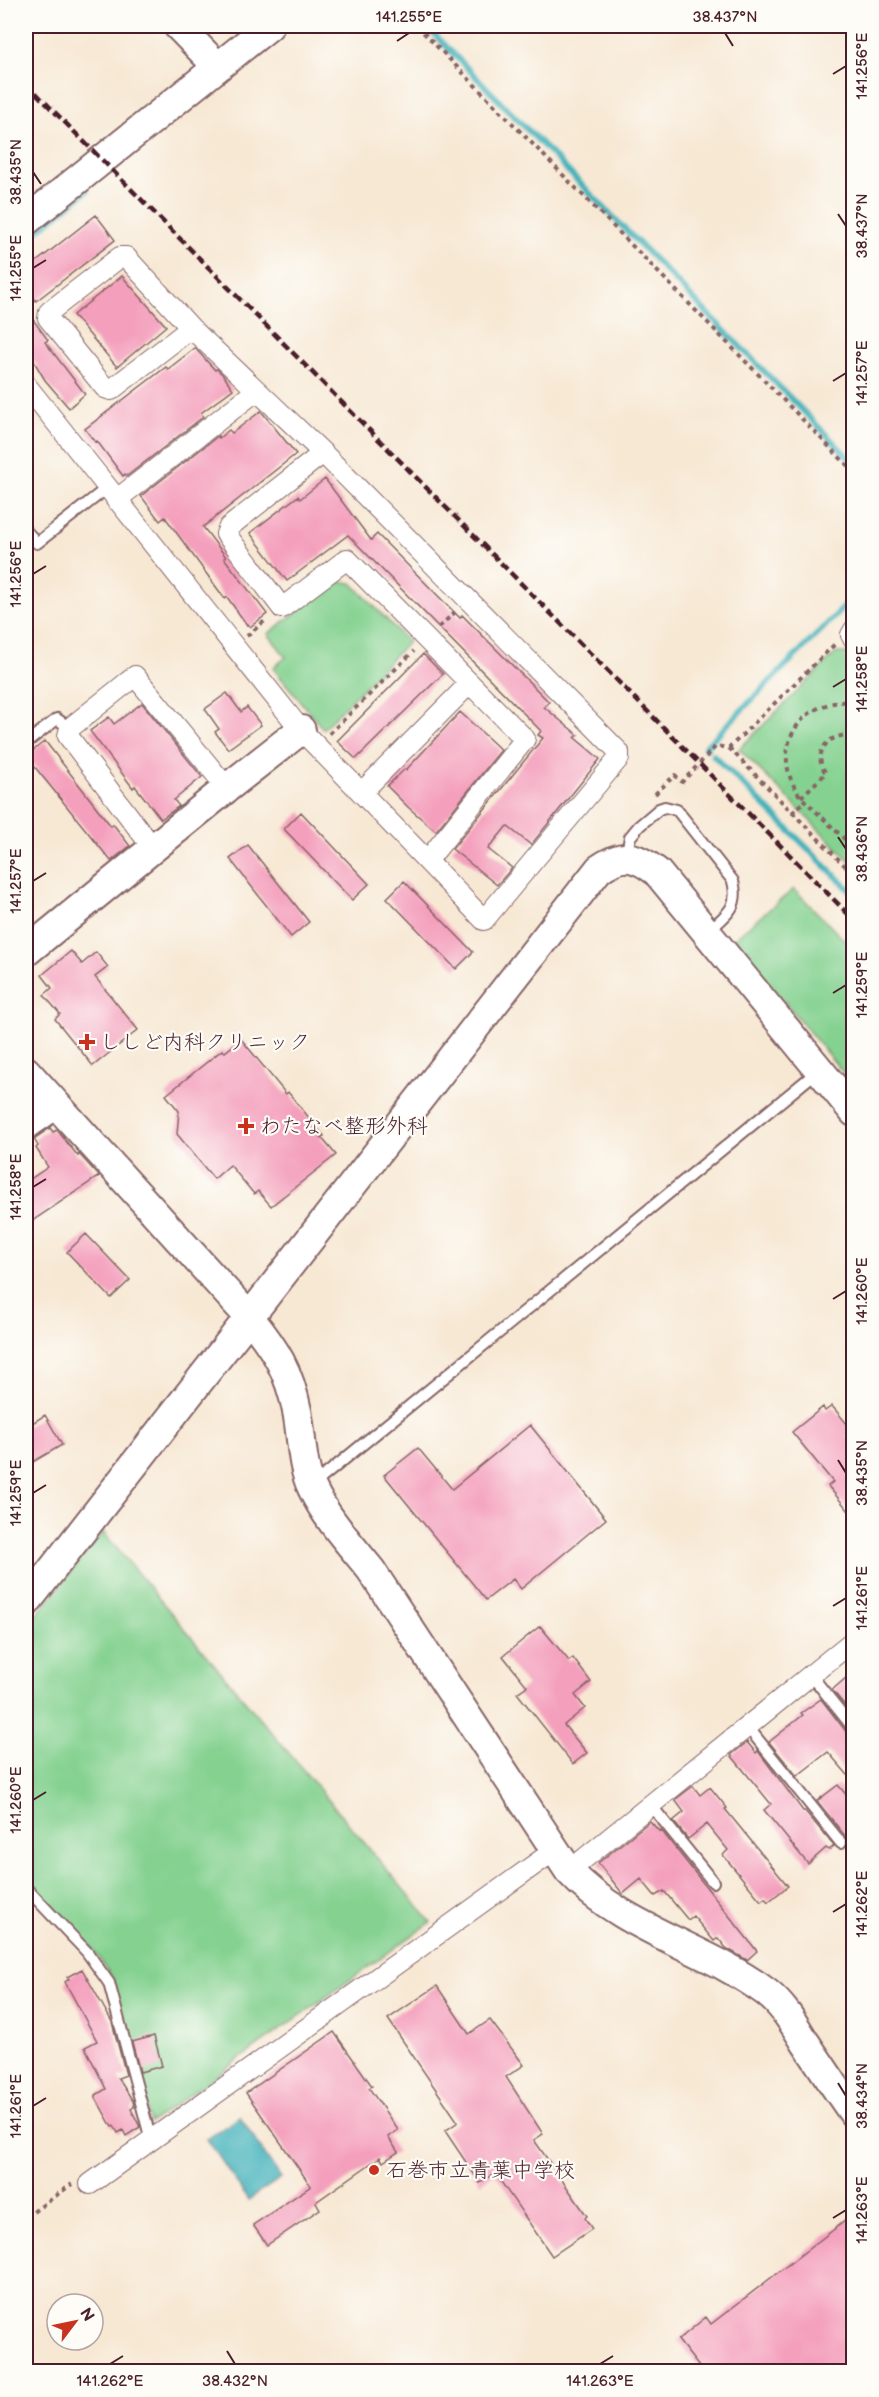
<svg xmlns="http://www.w3.org/2000/svg" width="879" height="2397" font-family="'Balsamiq Sans','Klee One',sans-serif">
	<style>
		.green { fill: #84d190; stroke: #67785e; stroke-width: 1.5 }
		.water { fill: #44b3bc; stroke: #476974; stroke-width: 1.5 }
		.lines { fill: none; stroke-linecap: round; stroke-linejoin: round }
		.stream { stroke: #44b3bc; stroke-width: 6 }
		.building { fill: #f4a0bd }
		.lane-casing { stroke: #876566; stroke-width: 14 }
		.street-casing { stroke: #876566; stroke-width: 22 }
		.secondary-casing { stroke: #876566; stroke-width: 32 }
		.path { stroke: #876566; stroke-width: 4; stroke-dasharray: 4.5 4.5; stroke-linecap: butt }
		.lane { stroke: #fff; stroke-width: 10 }
		.street { stroke: #fff; stroke-width: 20 }
		.secondary { stroke: #fff; stroke-width: 28 }
		.rail { stroke: #4a1f2b; stroke-width: 4.5; stroke-dasharray: 9 4.5; stroke-linecap: butt }
		.ticks { fill: none; stroke: #4a1f2b; stroke-width: 2 }
		.poi-dot { fill: #c8321e; stroke: #fdfcf7; stroke-width: 2 }
		.labels { text-anchor: middle; stroke-width: 4.5; stroke-linejoin: round; paint-order: stroke }
		.poi-label { font-size: 21px; fill: #4a1f2b; stroke: #fdfcf7; text-anchor: start }
		.neatline { fill: none; stroke: #4a1f2b; stroke-width: 2 }
		.ticks-label { font-size: 15px; text-anchor: middle; fill: #4a1f2b }
	</style>
	<rect width="100%" height="100%" fill="#fdfcf7"/>
	<filter id="ink" filterUnits="userSpaceOnUse"><feTurbulence type="fractalNoise" baseFrequency=".0167" numOctaves="2"/><feDisplacementMap in="SourceGraphic" scale="12" xChannelSelector="R" yChannelSelector="G"/><feConvolveMatrix kernelMatrix="1 2 1 2 8 2 1 2 1" color-interpolation-filters="sRGB"/></filter>
	<filter id="wash" filterUnits="userSpaceOnUse"><feTurbulence type="fractalNoise" baseFrequency=".008" numOctaves="4" result="noise"/><feDisplacementMap in="SourceGraphic" scale="24" xChannelSelector="R" yChannelSelector="G"/><feGaussianBlur stdDeviation="1.35" result="paint"/><feColorMatrix in="noise" values="0 0 0 0 0 0 0 0 0 0 0 0 0 0 0 0 0 1.4 0 .05"/><feComposite in="paint" operator="in"/></filter>
	<g filter="url(#wash)">
		<rect width="100%" height="100%" fill="#f7e8d4"/>
		<!-- green -->
		<path class="green" d="M337,581L352,583L408,642L323,729L273,668L286,657L268,634Z
			M836,653H848L853,661V864L739,749Z
			M794,889L853,949V1085L733,939Z
			M103,1532L431,1922L150,2123L113,1979L92,1948L36,1889L26,1882V1628Z"/>
		<!-- water -->
		<path class="water" d="M240,2117L281,2178L248,2200L207,2139Z"/>
		<g class="lines">
			<!-- stream -->
			<path class="stream" d="M426,26L854,463
				M26,240L87,191
				M707,749L705,747L854,597
				M713,755L854,894"/>
		</g>
		<g id="blocks">
			<!-- building -->
			<path class="building" d="M96,215L115,240L36,301L26,287V270Z
				M122,276L166,326L117,367L73,315Z
				M26,310L48,340L45,342L85,394L69,408L45,380L26,348Z
				M195,348L215,370L217,369L223,375L233,389L201,413L203,417L127,476L125,474L123,476L97,441L95,442L85,429L166,367L168,369Z
				M261,411L296,454L203,527L226,557L224,558L267,614L250,627L248,624L247,625L227,597L225,599L165,517L160,521L141,496L218,436L219,438L229,430L232,433Z
				M325,479L371,540L377,534L460,618L462,615L549,702L544,707L578,735L575,738L600,759L531,845L507,826L488,849L512,868L497,885L452,849L543,738L538,735L541,731L348,535L287,581L250,533L298,496L300,499Z
				M423,654L443,674L356,759L337,741Z
				M227,693L241,712L247,707L261,725L228,749L215,732L219,729L205,709Z
				M142,703L202,777L174,800L179,806L161,819L135,786L133,788L90,731L109,717L114,724Z
				M460,712L501,750L436,831L409,808L387,786L405,769L406,770Z
				M45,741L111,826L113,824L130,846L111,861L26,756Z
				M301,812L369,884L352,900L284,829Z
				M248,845L309,922L291,937L230,859Z
				M404,881L473,952L456,969L387,898Z
				M71,951L82,964L96,952L108,967L95,977L138,1030L93,1066L55,1019L60,1014L44,995L52,988L42,975Z
				M241,1039L286,1094L288,1092L324,1136L321,1137L336,1155L271,1206L258,1191L254,1194L230,1165L214,1179L177,1134L179,1111L166,1095L222,1050L225,1052Z
				M50,1128L53,1132L57,1130L78,1156L79,1154L99,1176L26,1225V1182L48,1167L36,1148L38,1146L34,1139Z
				M86,1234L130,1280L111,1298L67,1252Z
				M832,1406L853,1431L847,1435L854,1443V1517L828,1486L833,1482L792,1432L823,1407L825,1411Z
				M45,1415L62,1445L26,1466V1427Z
				M530,1425L606,1519L521,1589L513,1579L486,1600L384,1475L418,1448L452,1489Z
				M540,1626L569,1661L573,1658L591,1682L575,1695L585,1708L564,1725L587,1753L573,1764L517,1693L527,1686L503,1656Z
				M854,1671V1716L832,1690Z
				M821,1699L848,1734L854,1736V1782L828,1752L797,1776L769,1742L803,1715L801,1713Z
				M747,1742L756,1753L758,1751L803,1811H805L834,1846L829,1850L826,1848L808,1864L764,1810L771,1804L731,1755Z
				M838,1785L854,1804V1830L846,1837L817,1801Z
				M693,1786L700,1795L710,1787L727,1808L725,1809L788,1886L768,1902L765,1898L761,1901L723,1855L728,1850L707,1824L688,1839L673,1821L684,1812L675,1800Z
				M650,1821L659,1831L661,1830L757,1951L747,1960L726,1948L718,1938L714,1941L693,1916L688,1920L664,1891L655,1896L641,1879L623,1894L598,1863Z
				M82,1969L112,2022L126,2075L118,2078L133,2101L134,2107L131,2109L140,2127L126,2136L123,2130L118,2133L114,2126L112,2127L96,2098V2095L106,2089L85,2047L97,2041L65,1982L69,1979L67,1977Z
				M437,1986L469,2034L490,2020L524,2065L506,2077L543,2134L534,2140L587,2216L585,2218L592,2229L552,2256L495,2173L480,2183L445,2131L458,2122L388,2019Z
				M334,2032L372,2086L369,2088L398,2130L388,2137L398,2152L383,2162L380,2157L316,2202L320,2209L267,2245L253,2225L311,2186L246,2093Z
				M154,2036L162,2066L140,2072L132,2042Z
				M854,2214V2372H703L678,2340L706,2317L711,2324Z"/>
		</g>
	</g>
	<g filter="url(#ink)">
		<use href="#blocks" fill-opacity="0" stroke="#876566" stroke-width="1.5"/>
		<g class="lines">
			<!-- lane casing -->
			<g class="lane-casing">
				<path id="lane" d="M26,531L37,543L107,488
					M26,743L57,719L70,728
					M626,858L630,837L639,826L659,809L665,807L677,810L733,881C740,908 726,915 707,932
					M313,1485L819,1070
					M811,1675L854,1729
					M747,1726L841,1843
					M650,1804L713,1882
					M26,1888L87,1952L109,1983L151,2140"/>
			</g>
			<!-- street casing -->
			<g class="street-casing">
				<path id="street" d="M26,385L301,730L484,920L619,758V752L323,453L191,328L126,257H120L49,312L48,318L105,388L111,390L191,328
					M323,453L229,527L226,534L282,608L347,559L525,739L427,861
					M116,500L256,391
					M854,630L851,635L854,639
					M362,792L469,684
					M153,848L68,736L70,728L135,676L227,788
					M569,1871L854,1640
					M90,2184L555,1850"/>
			</g>
			<!-- secondary casing -->
			<g class="secondary-casing">
				<path id="secondary" d="M178,26L217,66
					M26,221L269,26
					M26,952L227,788L301,730
					M26,1071L250,1318C276,1350 289,1371 297,1411C302,1436 301,1465 312,1488C326,1518 350,1544 371,1570L569,1871C622,1929 704,1946 766,1992C783,2005 794,2024 805,2042C821,2066 837,2090 854,2114
					M26,1125L56,1104
					M26,1603L599,869C623,852 635,855 657,872L854,1112"/>
			</g>
			<!-- path -->
			<path class="path" d="M417,26L854,472
				M439,627L455,612
				M247,636L267,619
				M854,702C798,697 767,753 801,797L854,848
				M329,734L414,651
				M729,748L854,875
				M655,794L675,775L682,782L716,746L729,748L836,643
				M801,797L826,773C810,753 831,730 854,737
				M792,813L805,801
				M26,2217L72,2184"/>
			<!-- lane -->
			<use href="#lane" class="lane"/>
			<!-- street -->
			<use href="#street" class="street"/>
			<!-- secondary -->
			<use href="#secondary" class="secondary"/>
			<!-- rail -->
			<path class="rail" d="M26,83L854,920"/>
		</g>
	</g>
	<!-- ticks -->
	<path class="ticks" d="M725,33L733,46M397,41L409,33M833,74L846,66M33,172L41,184M838,214L846,226M33,268L46,260M833,381L846,373M33,574L46,566M833,687L846,679M838,837L846,849M33,881L46,873M833,993L846,985M33,1187L46,1179M833,1299L846,1291M838,1460L846,1473M33,1493L46,1485M833,1606L846,1598M33,1800L46,1792M833,1912L846,1904M838,2083L846,2096M33,2106L46,2098M833,2218L846,2210M227,2351L235,2364M110,2364L123,2356M600,2364L613,2356"/>
	<!-- markers -->
	<g class="poi-dot">
		<path d="M84 1033h6v6h6v6h-6v6h-6v-6h-6v-6h6z"/>
		<path d="M243 1117h6v6h6v6h-6v6h-6v-6h-6v-6h6z"/>
		<circle cx="374" cy="2170" r="6"/>
	</g>
	<g class="labels">
		<!-- poi labels -->
		<g class="poi-label">
			<text x="100" y="1049">ししど内科クリニック</text>
			<text x="260" y="1133">わたなべ整形外科</text>
			<text x="386" y="2177">石巻市立青葉中学校</text>
		</g>
	</g>
	<!-- margin -->
	<rect width="879" height="2397" fill="none" stroke="#fdfcf7" stroke-width="66"/>
	<!-- north arrow -->
	<g transform="translate(75 2322) rotate(58)"><circle r="28" fill="#fdfcf7" stroke="#b5a4a5" stroke-width="1.5"/>
	<path d="M0-4.5L10 22L0 15L-10 22Z" fill="#c8321e"/>
	<text y="-9" font-size="16" font-weight="bold" text-anchor="middle" fill="#4a1f2b">N</text>
	</g>
	<rect x="33" y="33" width="813" height="2331" class="neatline"/>
	<g class="ticks-label">
		<text x="409" y="22">141.255°E</text>
		<text x="725" y="22">38.437°N</text>
		<text transform="translate(862 66) rotate(-90)" y="5">141.256°E</text>
		<text transform="translate(16 172) rotate(-90)" y="5">38.435°N</text>
		<text transform="translate(862 226) rotate(-90)" y="5">38.437°N</text>
		<text transform="translate(16 268) rotate(-90)" y="5">141.255°E</text>
		<text transform="translate(862 373) rotate(-90)" y="5">141.257°E</text>
		<text transform="translate(16 574) rotate(-90)" y="5">141.256°E</text>
		<text transform="translate(862 679) rotate(-90)" y="5">141.258°E</text>
		<text transform="translate(862 849) rotate(-90)" y="5">38.436°N</text>
		<text transform="translate(16 881) rotate(-90)" y="5">141.257°E</text>
		<text transform="translate(862 985) rotate(-90)" y="5">141.259°E</text>
		<text transform="translate(16 1187) rotate(-90)" y="5">141.258°E</text>
		<text transform="translate(862 1291) rotate(-90)" y="5">141.260°E</text>
		<text transform="translate(862 1473) rotate(-90)" y="5">38.435°N</text>
		<text transform="translate(16 1493) rotate(-90)" y="5">141.259°E</text>
		<text transform="translate(862 1598) rotate(-90)" y="5">141.261°E</text>
		<text transform="translate(16 1800) rotate(-90)" y="5">141.260°E</text>
		<text transform="translate(862 1904) rotate(-90)" y="5">141.262°E</text>
		<text transform="translate(862 2096) rotate(-90)" y="5">38.434°N</text>
		<text transform="translate(16 2106) rotate(-90)" y="5">141.261°E</text>
		<text transform="translate(862 2210) rotate(-90)" y="5">141.263°E</text>
		<text x="110" y="2386">141.262°E</text>
		<text x="235" y="2386">38.432°N</text>
		<text x="600" y="2386">141.263°E</text>
	</g>
</svg>
